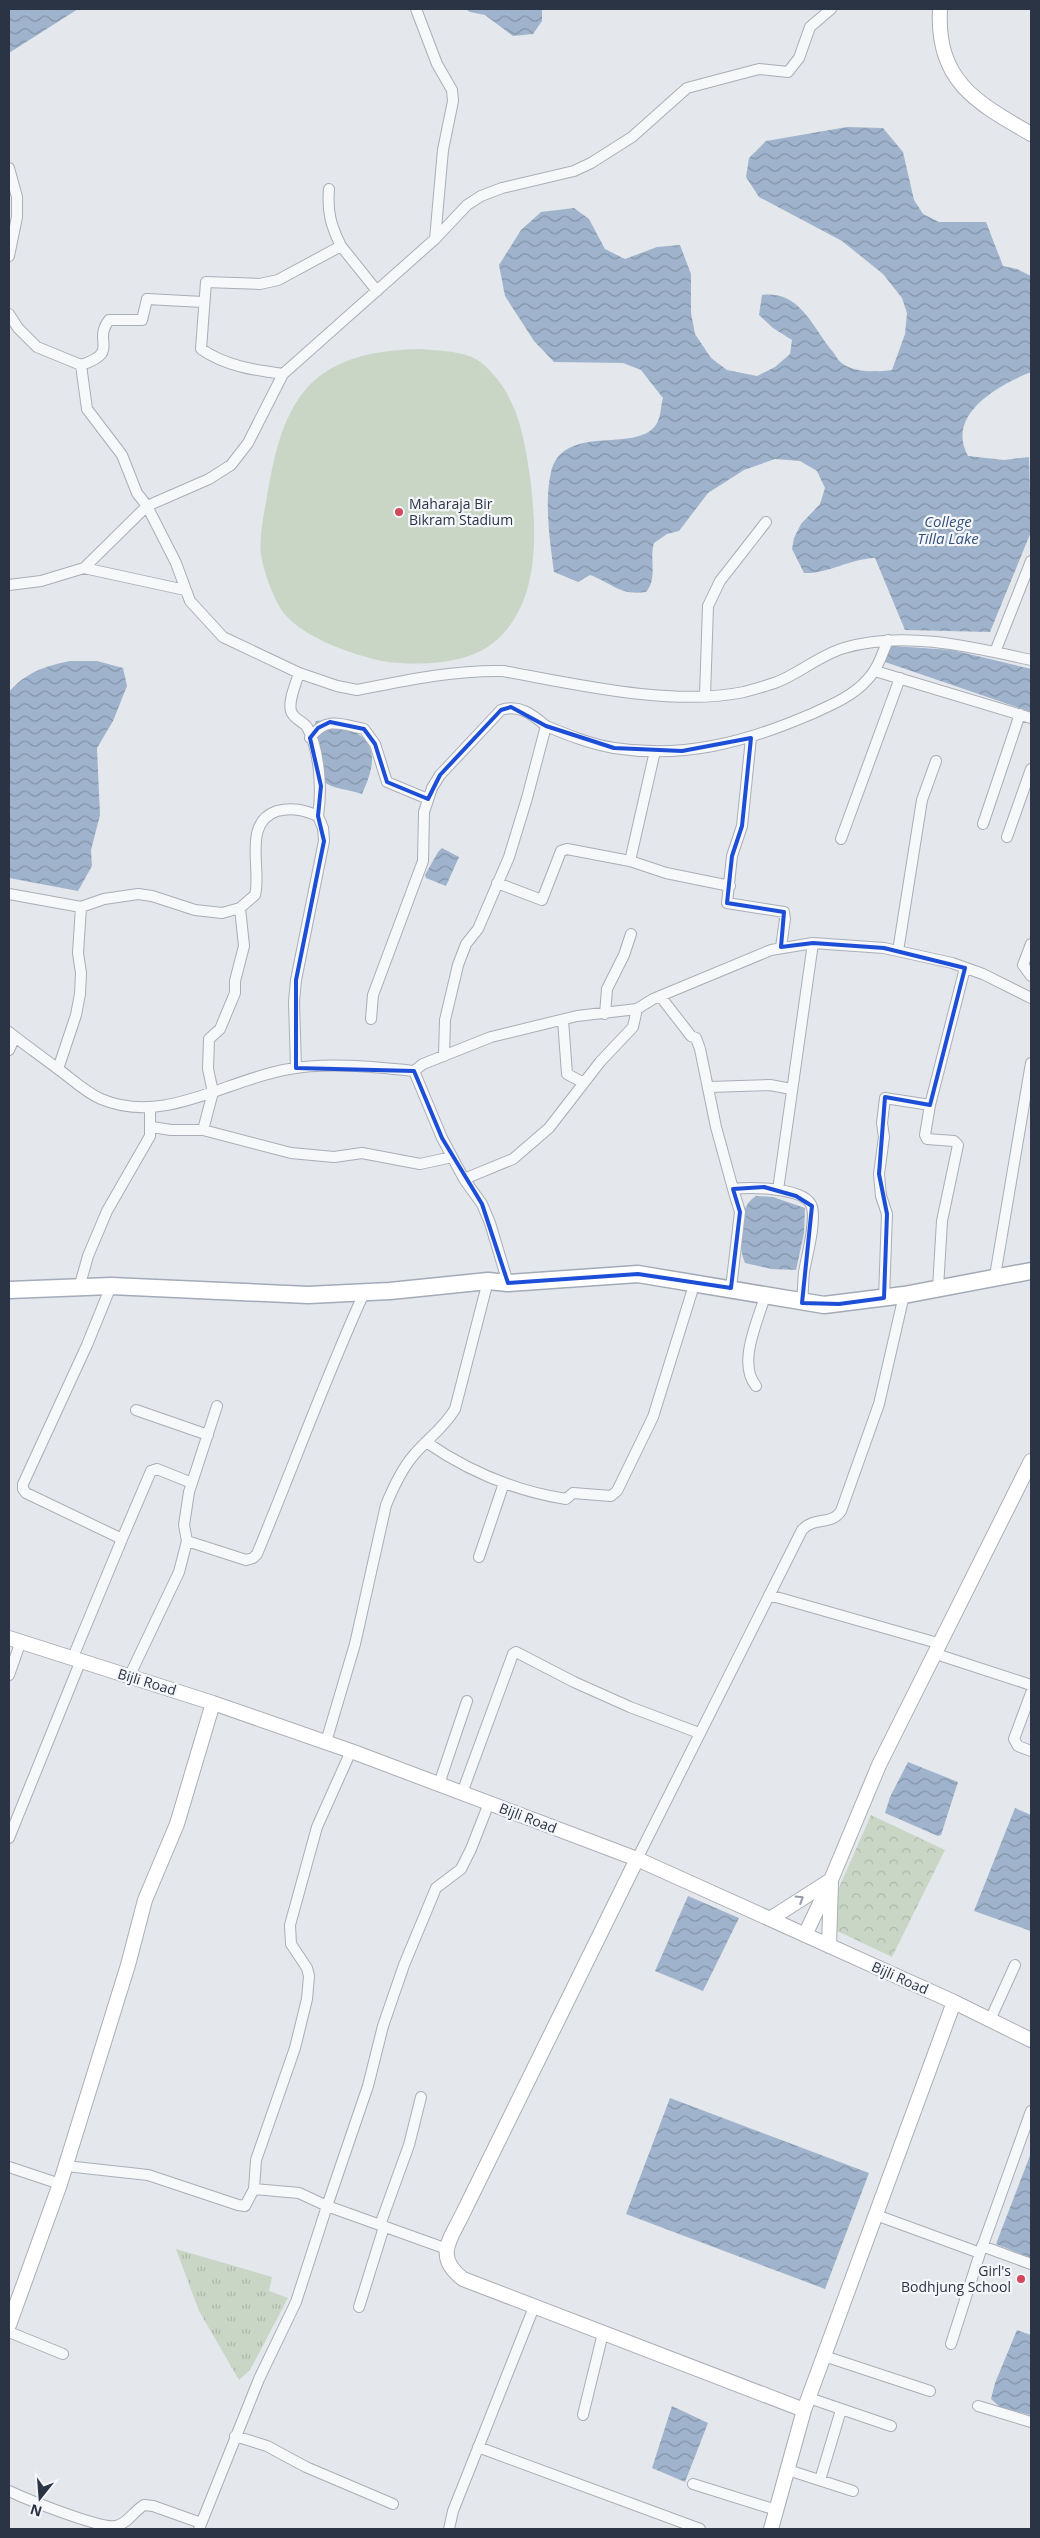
<svg xmlns="http://www.w3.org/2000/svg" width="1040" height="2538" font-family="'Open Sans',sans-serif">
	<style>
		.grass { fill: url(#grass-tufts) }
		.park { fill: url(#park-crowns) }
		.pitch { fill: #c9d6c5 }
		.water { fill: url(#water-waves) }
		.lines { fill: none; stroke-linecap: round; stroke-linejoin: round }
		.street-casing { stroke: #a9aeb7; stroke-width: 12 }
		.secondary-casing { stroke: #a9aeb7; stroke-width: 16 }
		.primary-casing { stroke: #a3abb8; stroke-width: 19 }
		.street { stroke: #f7f8fa; stroke-width: 10 }
		.secondary { stroke: #fff; stroke-width: 14 }
		.primary { stroke: #fff; stroke-width: 16 }
		.oneway { stroke: #959aa2 }
		.marked { fill: none; stroke: #1d4ed8; stroke-width: 4; stroke-linejoin: round }
		.poi-dot { fill: #d1495b; stroke: #f4f6f9; stroke-width: 2 }
		.labels { text-anchor: middle; stroke-width: 4.5; stroke-linejoin: round; paint-order: stroke }
		.poi-label { font-size: 14px; fill: #2b3445; stroke: #f4f6f9; text-anchor: start }
		.street-label { font-size: 14px; fill: #2b3445; stroke: #f4f6f9 }
		.water-label { font-size: 15px; font-style: italic; fill: #34527a; stroke: #f4f6f9 }
	</style>
	<defs>
		<pattern id="grass-tufts" width="24" height="20" patternUnits="userSpaceOnUse" patternTransform="scale(1.25)"><rect width="24" height="20" fill="#c9d6c5"/><path d="M3 7l-1-3M5 7V3M7 7l1-3M15 17l-1-3M17 17v-4M19 17l1-3" fill="none" stroke="#adb8ab"/></pattern>
		<pattern id="park-crowns" width="20" height="18" patternUnits="userSpaceOnUse" patternTransform="scale(1.25)"><rect width="20" height="18" fill="#c9d6c5"/><path d="M2 6a3 3 0 1 1 6 0M12 15a3 3 0 1 1 6 0" fill="none" stroke="#adb8ab"/></pattern>
		<pattern id="water-waves" width="16" height="10" patternUnits="userSpaceOnUse" patternTransform="scale(1.25)"><rect width="16" height="10" fill="#9fb4cc"/><path d="M0 5q4-4 8 0t8 0" fill="none" stroke="#8293a7"/></pattern>
	</defs>
	<rect width="100%" height="100%" fill="#e4e7ec"/>
	<!-- grass -->
	<path class="grass" d="M176,2249L272,2277L269,2291L288,2298L250,2370L239,2380L199,2311Z"/>
	<!-- park -->
	<path class="park" d="M871,1815L945,1850L892,1957L833,1929L831,1906Z"/>
	<!-- pitch -->
	<path class="pitch" d="M419,349C440,351 467,350 483,364C517,394 524,435 530,477C537,532 541,604 493,643C470,662 429,665 400,663C368,662 299,638 281,609C272,595 264,572 261,555C259,539 263,518 266,502C274,457 283,398 327,371C355,354 386,350 419,349Z"/>
	<!-- water -->
	<path class="water" d="M9,9H78L9,53Z
		M465,9H542V21L533,34L513,36L485,15L470,12Z
		M847,127L883,128L903,152L914,200L923,214L939,222H986L1003,266L1017,269L1031,276V372C999,385 945,414 968,456L1004,460L1029,457L1031,532L990,632L905,630L875,558C848,559 829,574 804,573L792,549L794,538L801,524L820,504L825,488L817,471L800,461L775,459L744,470L708,493L679,531L667,534L654,543C649,560 658,578 646,592C620,596 612,583 590,575L578,582L554,572C550,542 544,503 551,472C564,420 642,457 658,421C661,414 661,405 663,398L641,370L623,363L554,362L534,341L505,296L499,265L521,230L541,212L574,208L589,219L605,249L625,259L657,247L680,245L691,274V313L695,334L711,358L727,370L757,376L775,367L790,354L792,340L773,328L759,315L762,295C800,290 812,327 833,352C836,356 839,362 843,364C856,373 878,372 892,370L905,334L907,313L902,298L883,274L842,241L759,197L746,177L749,158L766,141Z
		M893,646L952,650L1031,669V712L885,662V650Z
		M70,661H97L123,668L127,686L113,721L97,748L100,815L91,850L92,866L78,891L9,878V692C25,673 45,666 70,661Z
		M327,720C373,734 382,751 362,794C349,789 334,790 323,781L313,729L316,721Z
		M442,848L459,857L446,886L426,878L425,875L438,852Z
		M756,1196L773,1197L805,1208L804,1233L796,1270L772,1269L745,1263C737,1243 737,1207 756,1196Z
		M908,1762L958,1782L941,1835L938,1836L885,1813L890,1797Z
		M1015,1808L1031,1815V1931L974,1911Z
		M688,1896L739,1918L703,1991L655,1971Z
		M670,2098L869,2173L825,2289L626,2214Z
		M1031,2153V2258L996,2244Z
		M1017,2330L1031,2335V2415L1001,2408L991,2399L995,2383Z
		M672,2406L708,2423L685,2482L652,2468Z"/>
	<g class="lines">
		<!-- street casing -->
		<g class="street-casing">
			<path id="street" d="M416,9L437,64L452,90L453,101L443,150L435,239
				M831,9L810,27L799,58L788,72L759,69L687,88L632,137L591,163L574,171L502,188L481,196L467,205L435,239L283,374L248,443L231,465L209,479L147,506L176,563L190,601L223,637L299,673L337,686L357,690C407,680 453,670 503,671C575,684 672,707 744,692C755,689 766,686 777,682C800,673 820,655 844,648C904,630 972,647 1031,660
				M9,168L17,197V217L9,256
				M329,189C327,212 331,226 341,246
				M9,314L18,328L37,347L81,365L87,409L122,455L137,493L147,506L84,568L41,581L9,585
				M81,365C121,352 92,342 109,320H142L147,299L203,302
				M283,374C253,370 226,366 201,349L206,282L260,284L278,280L341,246L377,291
				M84,568L185,590
				M995,652L1031,561
				M875,671L1031,718
				M299,673C296,684 288,700 291,711C293,719 303,721 307,727C320,750 322,791 318,816
				M705,696L708,606L720,581L766,522
				M546,726C568,735 590,744 614,748C683,759 746,742 809,715C829,706 852,697 867,680C878,669 882,654 888,640
				M310,738C326,716 341,724 364,729L375,744L387,782L428,799
				M751,738L742,826L732,856L727,903L784,912L785,919L781,947
				M983,824L1020,714
				M1007,837L1031,769
				M841,839L900,678
				M630,861L666,873L730,886
				M497,883L542,900L561,851L567,849L630,861L655,751
				M9,894L81,907L104,899L138,894L152,896L195,910L222,913L240,908L255,895C262,871 242,822 277,811C292,807 304,810 318,816L323,828L324,841L296,980L294,1002L296,1068
				M1031,944L1023,965L1031,976
				M898,951L922,800L936,761
				M660,996L691,1036L696,1038L700,1049L716,1127L733,1189
				M605,1014L607,989L624,955L631,934
				M371,1019L373,995L423,861L424,812L432,788L440,775L501,710C519,704 532,714 546,726L527,798L509,857L478,929L466,944L458,965L445,1020L444,1056
				M563,1020L567,1074L584,1083
				M9,1032C25,1045 41,1056 58,1069C72,1079 85,1092 101,1099C165,1126 227,1079 289,1069C327,1062 375,1067 414,1071L423,1064L491,1037L577,1016L637,1009L653,999L771,950L813,943L884,948L952,963L983,974L1031,998
				M9,1050L15,1037
				M58,1069L76,1015L80,994L81,973L78,953L81,907
				M414,1071L442,1138L464,1179L482,1204L490,1223L508,1283
				M709,1087L770,1085L791,1089
				M152,1127L171,1130H203L291,1153L334,1157L362,1153L420,1164L452,1157
				M203,1130L213,1092L208,1069L209,1039L220,1029L235,993V981L244,946L240,908
				M464,1179L513,1159L549,1128L600,1062L633,1027L637,1009
				M778,1190L813,943
				M995,1276L1031,1063
				M79,1288L88,1256L107,1211L150,1136V1107
				M731,1288L740,1212L733,1189C749,1187 807,1187 812,1207C816,1223 807,1255 804,1272C803,1282 803,1292 802,1303
				M938,1288L942,1221L958,1145L954,1141L927,1139L925,1135L930,1105L965,968
				M884,1298L887,1214L881,1196L879,1174L884,1137L882,1123L885,1098L930,1105
				M756,1386C737,1363 758,1321 765,1296
				M136,1410L208,1435
				M426,1442C468,1471 515,1491 566,1499L573,1493L611,1496L617,1491L653,1417L695,1282
				M122,1539L151,1471L157,1469L192,1483
				M187,1541L246,1560L253,1558L257,1554C293,1467 325,1379 364,1293
				M479,1557L504,1483
				M769,1595L941,1644
				M936,1654L1031,1685
				M73,1657L122,1539L26,1493L23,1489V1484L87,1345L111,1286
				M9,1675L21,1641
				M129,1677L179,1572L187,1541L184,1525L189,1492L217,1406
				M1031,1693L1014,1739L1018,1746L1031,1751
				M326,1742L355,1644L386,1505C393,1488 401,1470 413,1456C427,1439 444,1428 455,1409L488,1281
				M351,1751L317,1827L290,1925L291,1944L307,1968L309,1976L307,1999L295,2048L256,2160L254,2189L299,2193L327,2206L368,2086L383,2026L404,1965L436,1888L461,1869L471,1849L489,1803
				M439,1784L467,1701
				M462,1793L513,1654L516,1652L574,1682L630,1707L699,1733
				M9,1838L81,1660
				M637,1859L802,1530C814,1516 831,1526 841,1511L879,1404L904,1295
				M990,2020L1015,1965
				M66,2166L148,2175L238,2205L245,2206L254,2189
				M9,2167L60,2184
				M876,2215L980,2253
				M380,2225L409,2145L421,2097
				M982,2246L1031,2264
				M359,2307L384,2227
				M9,2332L63,2354
				M951,2344L980,2253L1031,2111
				M824,2356L930,2391
				M809,2398L891,2426
				M978,2406L1031,2422
				M583,2415L603,2333
				M235,2436L267,2446L306,2467L393,2504
				M478,2447L700,2529
				M788,2470L853,2491
				M820,2480L841,2410
				M693,2484L776,2510
				M9,2491C26,2499 100,2529 116,2526C127,2524 134,2511 144,2505L153,2506L201,2523
				M199,2529L259,2379L296,2302L327,2206L447,2249
				M449,2529L453,2511L534,2307"/>
		</g>
		<!-- secondary casing -->
		<g class="secondary-casing">
			<path id="secondary" d="M940,9C936,80 975,102 1031,134
				M9,1638L213,1703L351,1751L637,1859L954,2002L1031,2040
				M637,1859L464,2211C451,2239 433,2256 463,2279L804,2410
				M770,1919L831,1880
				M805,1935L831,1880L879,1765L1031,1461
				M829,1946L831,1883
				M9,2325L60,2184L128,1965L145,1900L177,1824L213,1703
				M771,2529L804,2410L954,2002"/>
		</g>
		<!-- primary casing -->
		<g class="primary-casing">
			<path id="primary" d="M9,1290L111,1286L308,1295L390,1291L488,1281L508,1283L638,1274L824,1305L904,1295L1031,1271"/>
		</g>
		<!-- street -->
		<use href="#street" class="street"/>
		<!-- secondary -->
		<use href="#secondary" class="secondary"/>
		<!-- primary -->
		<use href="#primary" class="primary"/>
	</g>
	<!-- one-way arrows -->
	<defs><path id="oneway-chevron" d="M-2-3.5L2.5 0L-2 3.5" fill="none" stroke-width="1.6" stroke-linecap="round" stroke-linejoin="round" transform="scale(1.25)"/></defs>
	<use class="oneway" href="#oneway-chevron" transform="translate(800 1899) rotate(-32)"/>
	<!-- marked area -->
	<path class="marked" d="M511,707L546,726L614,748L682,751L751,738L742,826L732,856L727,903L784,912L781,947L813,943L884,948L965,968L930,1105L885,1097L879,1174L887,1214L884,1298L839,1304L802,1303L812,1206L796,1196L764,1187L733,1189L740,1212L731,1288L638,1274L508,1283L482,1204L442,1138L414,1071L296,1068V980L324,841L318,816L321,786L310,738L318,728L330,722L364,729L375,744L387,782L428,799L440,775L501,710Z"/>
	<!-- markers -->
	<g class="poi-dot">
		<circle cx="399" cy="512" r="5"/>
		<circle cx="1021" cy="2279" r="5"/>
	</g>
	<g class="labels">
		<!-- poi labels -->
		<g class="poi-label">
			<text x="409" y="509">Maharaja Bir<tspan x="409" dy="16">Bikram Stadium</tspan></text>
			<text x="1011" y="2276" text-anchor="end">Girl's<tspan x="1011" dy="16">Bodhjung School</tspan></text>
		</g>
		<!-- street labels -->
		<g class="street-label">
			<text transform="translate(147 1682) rotate(17)" y="5">Bijli Road</text>
			<text transform="translate(528 1818) rotate(21)" y="5">Bijli Road</text>
			<text transform="translate(900 1978) rotate(24)" y="5">Bijli Road</text>
		</g>
		<!-- water labels -->
		<g class="water-label">
			<text x="948" y="527">College<tspan x="948" dy="17">Tilla Lake</tspan></text>
		</g>
	</g>
	<!-- border -->
	<rect width="1040" height="2538" fill="none" stroke="#2b3445" stroke-width="20"/>
	<!-- north arrow -->
	<g transform="translate(40 2498) rotate(197)" stroke="#f4f6f9" stroke-width="4" paint-order="stroke">
	<path d="M0-4L9 19L0 12L-9 19Z" fill="#2b3445"/>
	<text y="-8" font-size="14" font-weight="bold" text-anchor="middle" fill="#2b3445">N</text>
	</g>
</svg>
